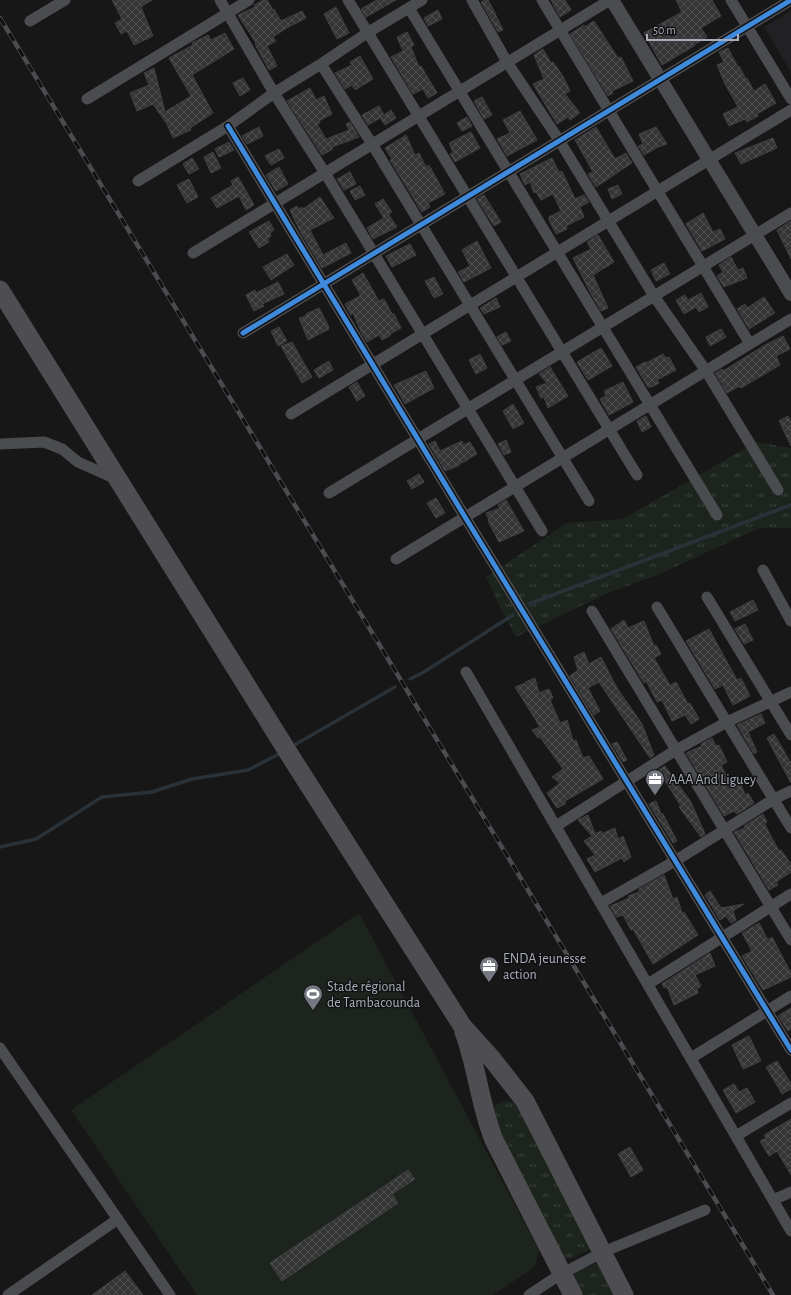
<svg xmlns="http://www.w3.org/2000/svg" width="791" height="1295" font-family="'Alegreya Sans',sans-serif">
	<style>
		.built { fill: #212123 }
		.grass { fill: url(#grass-tufts) }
		.garden { fill: #1d241e }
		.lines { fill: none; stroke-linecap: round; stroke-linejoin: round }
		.stream { stroke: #2a3239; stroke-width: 3.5 }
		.building { fill: url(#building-cross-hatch); stroke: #3f4043 }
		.minor { stroke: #4b4c50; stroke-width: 11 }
		.tertiary { stroke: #4b4c50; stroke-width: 14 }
		.trunk { stroke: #4e4e52; stroke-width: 19 }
		.rail-casing { stroke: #4b4c4f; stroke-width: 4.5 }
		.rail { stroke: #111113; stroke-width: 3; stroke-dasharray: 9; stroke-linecap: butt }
		.cycleway-casing { stroke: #111113; stroke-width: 8 }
		.cycleway { stroke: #408adc; stroke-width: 5 }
		.labels { text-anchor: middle; stroke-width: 3; stroke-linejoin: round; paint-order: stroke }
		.poi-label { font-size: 14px; fill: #a8adb8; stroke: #111113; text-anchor: start }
	</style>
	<defs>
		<pattern id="grass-tufts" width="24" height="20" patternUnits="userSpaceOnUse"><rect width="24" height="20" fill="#1d241e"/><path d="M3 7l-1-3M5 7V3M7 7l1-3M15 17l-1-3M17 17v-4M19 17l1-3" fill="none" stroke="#3b413d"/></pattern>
		<pattern id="building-cross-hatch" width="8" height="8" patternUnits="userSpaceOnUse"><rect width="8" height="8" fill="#353536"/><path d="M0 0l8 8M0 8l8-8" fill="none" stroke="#4f5051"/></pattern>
	</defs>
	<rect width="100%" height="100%" fill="#171717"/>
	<!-- built -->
	<path class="built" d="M791,11V72L764,27Z"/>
	<!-- grass -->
	<path class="grass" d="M756,442L791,448V528H759L660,574L608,593L516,637L498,603L486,577L567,523L623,519Z
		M507,1101L516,1102L592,1242L590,1250L569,1259L559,1255L494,1128C492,1113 488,1104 507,1101Z
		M601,1262L618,1295H581L569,1273Z"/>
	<!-- garden -->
	<path class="garden" d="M359,913L539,1250L535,1267L493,1295H197L71,1110Z"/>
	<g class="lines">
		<!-- stream -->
		<path class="stream" d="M529,604L791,505
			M410,679L424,672L513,615
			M291,747L395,687
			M0,847L36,839L102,797L152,792L192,779L248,770L281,753"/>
	</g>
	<!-- building -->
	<path class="building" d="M112,0H152L141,7L153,36L134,45L127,31L121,34L115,23L122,19Z
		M263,0H267L273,10L274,9L281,21L302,11L306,18L285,29L273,37L276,41L267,46L277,66L269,70L255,44L256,43L238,15L255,7L254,5Z
		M377,0H396L366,17L361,9Z
		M485,0H488L492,7L503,30L498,32L481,2Z
		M551,0H565L571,10L560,17Z
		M676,0H712L721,16L701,28L707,37L694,45V46L662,65L644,33L682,12Z
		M336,7L349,33L337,39L324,14Z
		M438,10L442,19L428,26L424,18Z
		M594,21L618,58L621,57L633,81L612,91L613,93L608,96L570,34L584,25L585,27Z
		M407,32L414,45L411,47L419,67L421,66L437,93L428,98L423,89L413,94L391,57L403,51L397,37Z
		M225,33L234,49L192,75L213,113L190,128L191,130L173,138L167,124L153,104L137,111L130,93L149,85L144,73L154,68L165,112L191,96L169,58L193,45L192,43L208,35L211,40Z
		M728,48L738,67L739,66L746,79L747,78L754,91L765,84L776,103L757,114L758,116L747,122L745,119L729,126L723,114L738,107L725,84L717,65L724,62L719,52Z
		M543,49L551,63L553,62L563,76L570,91L565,94L580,113L570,120L568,117L557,124L533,84L544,79L534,55Z
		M360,56L373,79L355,90L352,85L345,89L335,73L352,65L350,62Z
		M243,78L250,90L240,96L233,83Z
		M310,88L316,100L324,96L332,114L319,121L320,123L317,124L326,139L349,130L346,124L350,122L359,137L332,147L333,149L322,155L287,101Z
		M482,97L492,115L484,119L474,101Z
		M379,106L384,115L391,110L396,118L385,125L380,118L368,125L362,115Z
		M520,111L537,140L507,156L497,139L510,133L503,120Z
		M467,117L472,126L462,131L457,123Z
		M259,127L263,136L247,144L242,136Z
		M596,127L615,159L626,153L632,163L596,187L588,174L593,172L575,140Z
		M656,127L667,144L658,147L644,155L638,146L643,144L639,134Z
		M471,132L480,148L455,162L450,154L453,152L449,143Z
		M406,135L415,155L419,153L426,167L429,165L445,194L428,203L430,207L422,212L390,160L392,159L385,148Z
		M773,138L777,148L741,164L735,153Z
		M229,142L234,150L219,157L215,149Z
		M279,149L284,158L271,165L265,156Z
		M213,152L221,168L211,173L204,157Z
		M192,158L199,169L189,174L183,164Z
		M552,158L559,172L562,171L575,199L584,195L589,202L580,207L584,217L566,226L567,229L556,234L549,220V217L561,211L553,194L541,200L536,192L534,193L530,182L525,185L520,174Z
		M279,167L288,184L276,191L266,175Z
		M350,172L356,184L344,190L337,179Z
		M238,177L254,205L246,210L239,196L217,208L211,198L233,185L231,181Z
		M189,179L198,197L187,203L177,185Z
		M618,185L622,194L612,199L608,189Z
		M360,186L365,195L355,200L350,191Z
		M484,195L501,222L494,226L477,199Z
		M320,197L334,218L310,230L323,255L346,243L351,253L322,268L301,233L290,210L297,206L299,209L302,207L303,209Z
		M383,199L392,212L384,218L375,204Z
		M703,213L713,232L720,229L725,239L702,251L686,224Z
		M389,215L397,227L373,239L367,228Z
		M269,221L274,230L270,233L271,236L267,239L269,242L259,248L249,232Z
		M791,221V259L777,230Z
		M598,235L614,262L593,275L608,308L601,311L591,294L573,258L591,249L587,242Z
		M477,241L491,268L464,282L458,272L470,266L462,250Z
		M410,244L416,255L392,267L386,256Z
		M287,254L294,265L271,280L263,267Z
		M731,257L738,270L743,268L747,278L724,287L717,276L723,272L719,265Z
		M664,263L670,274L656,281L651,270Z
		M363,273L379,301L384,299L392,314H394L401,328L390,334L391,335L382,340L379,335L367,342L361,332L353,313L351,315L345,304L360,296V294L352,280Z
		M434,277L443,294L434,298L425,281Z
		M278,282L284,294L262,304L264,306L254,311L246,295L255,290L256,293Z
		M701,293L708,307L699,312L696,307L684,314L676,300L685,295L688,300Z
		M764,297L775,313L749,329L737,309L745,304L747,308Z
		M496,298L500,307L484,314L480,308Z
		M319,308L329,327L328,328L329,329L308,340L299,318L306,316V314Z
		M279,327L287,341L278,346L271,331Z
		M721,329L726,337L710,346L706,337Z
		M506,332L511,341L502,345L497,337Z
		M783,336L790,349L776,356L780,365L741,388L740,386L727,393L715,373L722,369L723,371L765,345Z
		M292,342L312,377L302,383L281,346Z
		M601,348L612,366L588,380L577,362Z
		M480,354L487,368L476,374L469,360Z
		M663,354L666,358L669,357L676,370L657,380L659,383L652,387H648L636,367L645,362L646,363Z
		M329,361L333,370L319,378L314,370Z
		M550,367L568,396L548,408L544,397L541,398L536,387L547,383L539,374Z
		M426,371L434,388L405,404L394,385Z
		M357,382L365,396L357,401L349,387Z
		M623,382L633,402L609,415L600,399L606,396L604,391Z
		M513,404L524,423L513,429L503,411Z
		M646,416L651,427L642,432L637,421Z
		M788,416L791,422V446L779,421Z
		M506,440L511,452L504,455L498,444Z
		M435,441L440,451L462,441L463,445L470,442L477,454L468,459V460L459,464L460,465L445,471L429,444Z
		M419,474L424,482L412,489L407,481Z
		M436,498L445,513L436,518L427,503Z
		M506,500L524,531L499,542L488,521L489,520L486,513L500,508L498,505Z
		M753,600L758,610L735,621L730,612Z
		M624,620L628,628L644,621L654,646L656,645L661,654L654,658L670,685L676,682L688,704L690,703L699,719L691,724L685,715L672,721L662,700L657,702L646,681L644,683L611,629Z
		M745,624L753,640L744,644L735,629Z
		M709,629L737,680L741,678L750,696L733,705L723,685L715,689L686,641Z
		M584,652L589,664L601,657L617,688L642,724L654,755L650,758L599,682L588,688L600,711L594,715L570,676L578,670L574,657Z
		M535,678L539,693L549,689L553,698L550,700L560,723L567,720L573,741L576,740L583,758L589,756L603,779L565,801V804L557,808L547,793L560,783L552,777L563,769L540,737L538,738L532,730L540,727L515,687L526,683L525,682Z
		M761,714L765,723L748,732L757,752L754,754L737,725Z
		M774,734L791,763V783L767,738Z
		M712,738L716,746L719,745L727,762L721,765L730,783L739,779L745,795L748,793L754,803L737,814L734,811L724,816L686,753L702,746L701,744Z
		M617,742L627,760L623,762L612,744Z
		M665,766L691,802L705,834L701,837L679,807L681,806L658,770Z
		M656,801L661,814H663L677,841L673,843L649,804Z
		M763,814L767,822L764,823L779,851L781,850L791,864V872L776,882L778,885L769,890L734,832L745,828L744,826Z
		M588,815L595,834L601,831V834L615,828L618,839L623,836L631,857L624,862L622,858L595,872L587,859L595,855L584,841L592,836L578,820Z
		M664,875L673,899L677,897L682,913L684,912L698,935L653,964L633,929L631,930L623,915L616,917L610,906L629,898L628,896L639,892V889Z
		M710,891L721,908L744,904L733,911L736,920L731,923L726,916L720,920L705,895Z
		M759,923L768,940L772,937L791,973V977L763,990L742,956L752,951L742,933Z
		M710,953L715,966L695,975L701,986L697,989L698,993L674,1005L667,987L664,988L662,984Z
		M791,1008V1029L788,1031L778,1016Z
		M749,1036L761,1061L743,1069L732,1045Z
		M777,1061L791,1084V1089L782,1094L766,1067Z
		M734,1084L739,1092L747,1088L755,1102L736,1113L723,1090Z
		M791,1119V1175L777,1151L769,1156L760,1141L766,1138L764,1135Z
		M630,1147L643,1170L631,1177L618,1154Z
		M408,1170L415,1179L392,1194L398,1203L282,1281L270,1263Z
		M125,1271L143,1295H92Z"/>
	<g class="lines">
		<!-- minor -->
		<path class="minor" d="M220,0L274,93L325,173L542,531
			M348,0L637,475
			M472,0L507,62L559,140L654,296L706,371L778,490
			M542,0L750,344
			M731,0L791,99
			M409,8L717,515
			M30,21L65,0
			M321,64L372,144L589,501
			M87,99L249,0
			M228,126L465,517L791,1050
			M138,181L228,126L274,93L321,64L367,33L422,0
			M193,253L610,0
			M243,333L791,0
			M291,414L791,110
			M0,444L44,442L62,449L78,462L116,479
			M329,493L791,213
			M396,559L791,319
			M763,570L791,621
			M707,597L791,735
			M657,607L791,828
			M592,611L791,940
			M466,672L791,1231
			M556,826L676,750L727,722L791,692
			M601,903L675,861L774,799L791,791
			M648,984L791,894
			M0,1048L170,1295
			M691,1058L791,996
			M736,1136L791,1103
			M773,1200L791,1192
			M8,1295L118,1219
			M529,1295L561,1274L603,1252L705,1210"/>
		<!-- tertiary -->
		<path class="tertiary" d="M612,0L791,294"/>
		<!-- trunk -->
		<path class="trunk" d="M0,290L291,757L463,1027L492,1059L525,1101L624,1295
			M464,1032C477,1067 480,1105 494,1140L573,1295"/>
		<!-- rail casing -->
		<g class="rail-casing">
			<path id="rail" d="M0,18L773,1295"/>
		</g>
		<!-- rail -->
		<use href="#rail" class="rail"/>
		<!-- cycleway casing -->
		<g class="cycleway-casing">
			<path id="cycleway" d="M228,126L465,517L791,1050
				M243,333L791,0"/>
		</g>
		<!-- cycleway -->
		<use href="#cycleway" class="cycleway"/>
	</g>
	<!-- icons -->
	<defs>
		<g id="office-pin" transform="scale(1)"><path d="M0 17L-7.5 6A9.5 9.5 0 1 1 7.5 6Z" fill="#757880" stroke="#111113"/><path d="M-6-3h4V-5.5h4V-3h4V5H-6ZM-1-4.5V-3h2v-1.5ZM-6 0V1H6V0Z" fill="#fff"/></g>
		<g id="stadium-pin" transform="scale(1)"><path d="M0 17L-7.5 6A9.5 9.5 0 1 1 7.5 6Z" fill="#757880" stroke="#111113"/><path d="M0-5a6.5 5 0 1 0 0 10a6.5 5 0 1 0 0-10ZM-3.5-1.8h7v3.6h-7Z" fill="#fff"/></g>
	</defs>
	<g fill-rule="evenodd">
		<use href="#office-pin" x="655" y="779"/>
		<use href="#office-pin" x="489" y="966"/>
		<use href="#stadium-pin" x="313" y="994"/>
	</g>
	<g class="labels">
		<!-- poi labels -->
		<g class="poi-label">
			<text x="669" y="784">AAA And Liguey</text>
			<text x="503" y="963">ENDA jeunesse<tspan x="503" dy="16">action</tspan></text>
			<text x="327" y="991">Stade régional<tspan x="327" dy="16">de Tambacounda</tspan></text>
		</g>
	</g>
	<!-- scale -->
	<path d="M647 34v6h91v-6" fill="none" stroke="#a8adb8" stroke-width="2"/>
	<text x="653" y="34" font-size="12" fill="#a8adb8" stroke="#111113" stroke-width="3" paint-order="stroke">50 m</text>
</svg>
